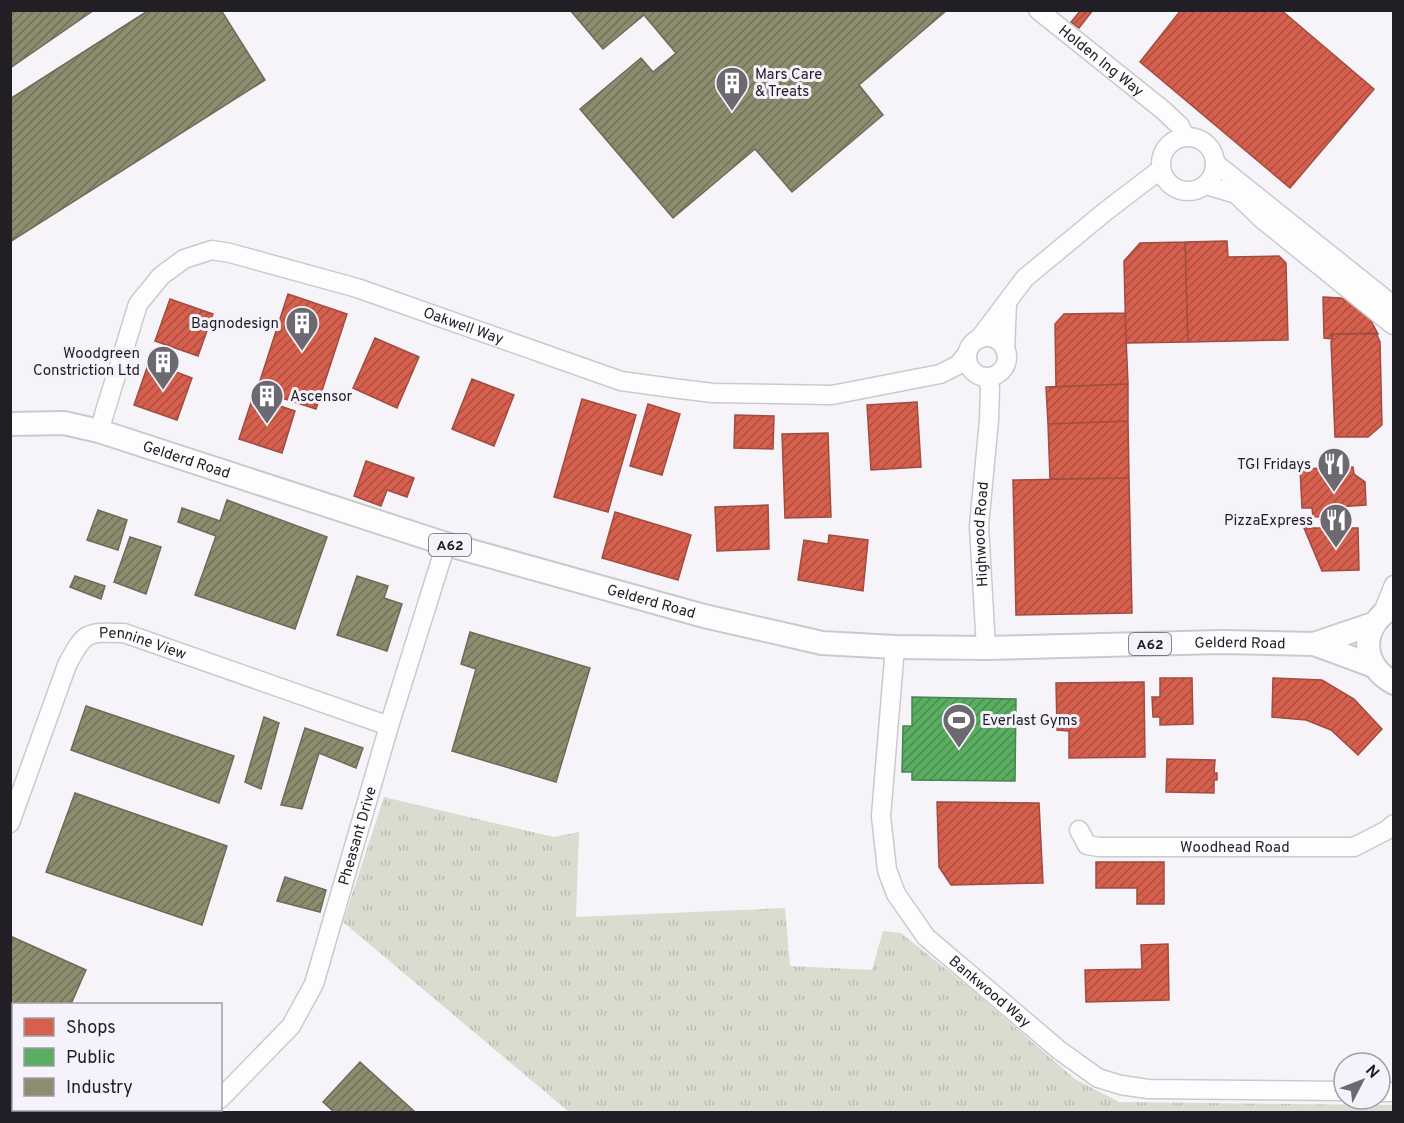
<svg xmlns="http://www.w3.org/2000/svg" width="1404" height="1123" font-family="Overpass,sans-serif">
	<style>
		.grass { fill: url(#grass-tufts) }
		.shops { fill: url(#shops-hatch); stroke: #a04c41; stroke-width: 1.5 }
		.public { fill: url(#public-hatch); stroke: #49834f; stroke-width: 1.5 }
		.industry { fill: url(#industry-hatch); stroke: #6c6b58; stroke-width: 1.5 }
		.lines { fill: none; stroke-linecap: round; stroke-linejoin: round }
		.minor-casing { stroke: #cbc9cf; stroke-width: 21 }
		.major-casing { stroke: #cbc9cf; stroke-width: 26 }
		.minor { stroke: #fefdfe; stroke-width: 18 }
		.major { stroke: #fefdfe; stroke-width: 22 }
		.labels { text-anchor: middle; stroke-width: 6; stroke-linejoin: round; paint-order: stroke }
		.shield { fill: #f5f2fb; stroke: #615e66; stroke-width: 1.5 }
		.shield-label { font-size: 14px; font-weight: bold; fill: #211e26 }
		.street-label { font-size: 15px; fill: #211e26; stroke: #f5f2fb }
		.poi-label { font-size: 15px; fill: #211e26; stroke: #f5f2fb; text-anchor: end }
	</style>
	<defs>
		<pattern id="grass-tufts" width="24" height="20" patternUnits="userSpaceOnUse" patternTransform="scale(1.5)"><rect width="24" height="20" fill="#d9ddcf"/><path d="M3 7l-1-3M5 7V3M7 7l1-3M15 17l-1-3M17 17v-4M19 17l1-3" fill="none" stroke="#babdb2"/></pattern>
		<pattern id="shops-hatch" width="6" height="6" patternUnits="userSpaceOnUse" patternTransform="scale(1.5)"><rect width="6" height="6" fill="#d6604d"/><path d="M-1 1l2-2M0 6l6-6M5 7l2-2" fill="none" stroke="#ad4f40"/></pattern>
		<pattern id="public-hatch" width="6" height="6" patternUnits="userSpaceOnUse" patternTransform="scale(1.5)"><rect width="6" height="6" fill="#5aae61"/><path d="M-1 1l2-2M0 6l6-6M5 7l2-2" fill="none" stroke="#4a8d50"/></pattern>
		<pattern id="industry-hatch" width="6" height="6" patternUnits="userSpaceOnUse" patternTransform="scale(1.5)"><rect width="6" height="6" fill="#8c8c6e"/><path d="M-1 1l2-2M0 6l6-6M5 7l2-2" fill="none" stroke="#72725a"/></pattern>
	</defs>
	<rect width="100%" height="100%" fill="#f6f4f9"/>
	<!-- grass -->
	<path class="grass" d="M384,797L554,837L579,832L576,917L785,908L790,966L872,970L883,931L901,933L972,990L1075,1079L1119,1102L1393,1105V1112H569L343,922Z"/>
	<!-- shops -->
	<path class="shops" d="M1081,10H1093L1079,28L1071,22Z
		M1181,10H1281L1374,89L1290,188L1140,62Z
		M1227,241L1228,257L1279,256L1286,263L1288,340L1188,342L1185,242Z
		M1185,242L1188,342L1126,343L1124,261L1140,243Z
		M288,294L347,314L316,409L257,390Z
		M1323,297L1341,298L1353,303L1370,319L1378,334H1331L1332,339L1324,338Z
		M170,299L213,314L198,356L155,341Z
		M1125,313L1128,384L1056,387L1055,324L1064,314Z
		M1376,333L1380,342L1382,425L1368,437H1335L1331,342L1333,334Z
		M375,338L419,357L397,408L353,388Z
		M149,362L192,378L177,420L134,405Z
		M472,379L514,395L494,446L452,429Z
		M1128,384V421L1048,424L1046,387Z
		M253,397L295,411L282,453L239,439Z
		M582,399L636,415L608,512L554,497Z
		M917,402L921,467L871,470L867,405Z
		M648,404L680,414L662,475L630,466Z
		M735,415L774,416L773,449L734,448Z
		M1128,421L1129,478L1050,479L1048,424Z
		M828,433L831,517L785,518L782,434Z
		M366,461L414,478L407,497L387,490L381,506L354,496Z
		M1353,467L1354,474L1365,482L1366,505L1337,507L1338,516L1313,517L1312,508H1302L1300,469Z
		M1129,478L1132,613L1016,615L1013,480Z
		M768,505L769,549L717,551L715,507Z
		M615,512L691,535L678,580L602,558Z
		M1304,528H1358L1359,570L1322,571Z
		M829,535L868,540L863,591L798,580L804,540L828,544Z
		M1160,678H1192L1193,724L1160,725V717H1153L1152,697H1160Z
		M1273,678L1322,680L1354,699L1382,729L1358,755L1331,730L1306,720L1272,717Z
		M1144,682L1145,757L1069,758V731L1057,730L1056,683Z
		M1167,759L1215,760L1214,773H1217V780H1214V793L1166,792Z
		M937,802L1039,803L1043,883L951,885L939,867Z
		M1096,862H1164V904H1137V888H1096Z
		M1168,944L1169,1000L1086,1002L1085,970L1142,969L1141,945Z"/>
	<!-- public -->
	<path class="public" d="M912,697L1016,699L1015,781L912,780V772H902L903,726H912Z"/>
	<!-- industry -->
	<path class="industry" d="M10,10H94L10,68Z
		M149,10H221L265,80L10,242V99Z
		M570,10H947L859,85L883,115L792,192L755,149L673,218L580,109L641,58L653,72L676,53L644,15L603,49Z
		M227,500L327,537L295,629L195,595L216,536L178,522L182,508L220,521Z
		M98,510L127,520L118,550L87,540Z
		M130,537L161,547L146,594L114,582Z
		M75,576L105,586L101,599L70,587Z
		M357,576L388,586L384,598L402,604L387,651L337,635Z
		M470,632L590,668L556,782L452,751L476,669L461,664Z
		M86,706L234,756L219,803L71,750Z
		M264,717L279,723L261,789L245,782Z
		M305,728L363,748L356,768L319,753L302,809L281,805Z
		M75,793L227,846L202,925L46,872Z
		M285,877L326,890L320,912L277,901Z
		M10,936L86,970L71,1004H14V1070L10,1069Z
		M360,1062L415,1112H334L323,1102Z"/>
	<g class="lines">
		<!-- minor casing -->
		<g class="minor-casing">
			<g id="minor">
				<path id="s1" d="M1038,10L1163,110L1180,126L1185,137"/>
				<circle cx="1188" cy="164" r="27"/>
				<path d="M1215,163L1394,306"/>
				<path d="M1206,185L1236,194L1262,219L1393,325"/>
				<circle cx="987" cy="357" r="20"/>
				<path d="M979,339L1025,278L1106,211L1161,169"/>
				<path d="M1005,350L1007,303"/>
				<path id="s2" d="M99,431L138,304L161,276L184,259L212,250L230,253L357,288L621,381L672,388L713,393L832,395L940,374L958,365L967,354"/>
				<path d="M1383,612L1394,585"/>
				<path id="s3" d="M895,647L881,816L887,870L896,894L926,937L1059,1050L1098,1078L1121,1085L1148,1089L1344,1091"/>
				<path id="s4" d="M986,648L979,526L989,420L990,388L987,377"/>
				<path id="s5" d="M10,823L67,665C85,631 86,632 124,633L389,726"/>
				<path id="s6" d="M1079,830L1087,845L1099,847H1354L1387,830L1394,824"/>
				<path d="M1380,1092H1394"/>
				<path id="s7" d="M220,1099L291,1026L314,984L389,726L446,544"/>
				<path d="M207,1112L210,1110"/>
			</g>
		</g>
		<!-- major casing -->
		<g class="major-casing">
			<g id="major">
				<path id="s8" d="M10,424L64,423L99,431L446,544L704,616L822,643L895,647L986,648L1221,642L1314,644L1374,666"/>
				<path d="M1394,606C1360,626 1359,664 1394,683"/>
				<path d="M1314,644L1373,624"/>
			</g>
		</g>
		<!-- minor -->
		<use href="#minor" class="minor"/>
		<!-- major -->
		<use href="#major" class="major"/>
	</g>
	<!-- icons -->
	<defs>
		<g id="building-pin" transform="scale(1.725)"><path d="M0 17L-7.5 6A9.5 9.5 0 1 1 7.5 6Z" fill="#6c6970" stroke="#f5f2fb"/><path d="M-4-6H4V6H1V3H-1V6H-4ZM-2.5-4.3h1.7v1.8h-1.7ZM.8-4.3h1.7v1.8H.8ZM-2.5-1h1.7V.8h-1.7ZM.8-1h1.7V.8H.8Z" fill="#fff"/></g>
		<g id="restaurant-pin" transform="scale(1.725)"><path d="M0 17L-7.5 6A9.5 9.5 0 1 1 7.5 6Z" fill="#6c6970" stroke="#f5f2fb"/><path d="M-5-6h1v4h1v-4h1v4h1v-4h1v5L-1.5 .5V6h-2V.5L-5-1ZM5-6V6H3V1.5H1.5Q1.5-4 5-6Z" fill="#fff"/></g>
		<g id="stadium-pin" transform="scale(1.725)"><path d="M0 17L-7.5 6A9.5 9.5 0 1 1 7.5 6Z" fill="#6c6970" stroke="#f5f2fb"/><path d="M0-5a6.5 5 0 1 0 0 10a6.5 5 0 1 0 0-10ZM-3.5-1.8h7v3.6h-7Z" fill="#fff"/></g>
	</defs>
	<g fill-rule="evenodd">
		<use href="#building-pin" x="732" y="83"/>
		<use href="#building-pin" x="302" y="323"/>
		<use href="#building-pin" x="163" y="362"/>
		<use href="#building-pin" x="267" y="396"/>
		<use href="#restaurant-pin" x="1334" y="464"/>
		<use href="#restaurant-pin" x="1336" y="520"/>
		<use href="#stadium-pin" x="959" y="720"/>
	</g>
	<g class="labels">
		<!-- shield labels -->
		<g class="shield">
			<rect x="429" y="534" width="42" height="22" rx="4.5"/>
			<rect x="1129" y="633" width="42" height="22" rx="4.5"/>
		</g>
		<g class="shield-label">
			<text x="450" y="550">A62</text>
			<text x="1150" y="649">A62</text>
		</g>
		<!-- street labels -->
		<g class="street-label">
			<text dy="5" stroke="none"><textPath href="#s1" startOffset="81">Holden Ing Way</textPath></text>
			<text dy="5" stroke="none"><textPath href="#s2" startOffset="490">Oakwell Way</textPath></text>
			<text dy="5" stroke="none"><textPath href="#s8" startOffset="182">Gelderd Road</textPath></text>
			<text dy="5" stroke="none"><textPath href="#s4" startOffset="114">Highwood Road</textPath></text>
			<text dy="5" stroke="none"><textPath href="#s8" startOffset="668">Gelderd Road</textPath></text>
			<text dy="5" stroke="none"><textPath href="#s8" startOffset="1262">Gelderd Road</textPath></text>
			<text dy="5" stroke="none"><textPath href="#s5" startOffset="261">Pennine View</textPath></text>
			<text dy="5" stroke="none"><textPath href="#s7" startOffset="304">Pheasant Drive</textPath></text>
			<text dy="5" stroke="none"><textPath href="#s6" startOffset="165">Woodhead Road</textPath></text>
			<text dy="5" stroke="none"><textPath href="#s3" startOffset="386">Bankwood Way</textPath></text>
		</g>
		<!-- poi labels -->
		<g class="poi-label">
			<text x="755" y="79" text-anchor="start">Mars Care<tspan x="755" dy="17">&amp; Treats</tspan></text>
			<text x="279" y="328">Bagnodesign</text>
			<text x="140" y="358">Woodgreen<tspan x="140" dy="17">Constriction Ltd</tspan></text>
			<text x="290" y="401" text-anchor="start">Ascensor</text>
			<text x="1311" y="469">TGI Fridays</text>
			<text x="1313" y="525">PizzaExpress</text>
			<text x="982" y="725" text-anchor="start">Everlast Gyms</text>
		</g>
	</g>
	<!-- border -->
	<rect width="1404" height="1123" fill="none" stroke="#211e26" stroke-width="24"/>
	<!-- legend -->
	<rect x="12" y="1003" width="210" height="108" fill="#f5f2fb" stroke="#a09da6" stroke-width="1.5"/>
	<rect x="24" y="1018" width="30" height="18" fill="#d6604d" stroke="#a09da6" stroke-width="1.5"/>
	<text x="66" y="1033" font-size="18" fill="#211e26">Shops</text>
	<rect x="24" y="1048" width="30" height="18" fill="#5aae61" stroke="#a09da6" stroke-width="1.5"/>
	<text x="66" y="1063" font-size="18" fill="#211e26">Public</text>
	<rect x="24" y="1078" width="30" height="18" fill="#8c8c6e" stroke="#a09da6" stroke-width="1.5"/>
	<text x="66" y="1093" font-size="18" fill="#211e26">Industry</text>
	<!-- north arrow -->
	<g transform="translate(1362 1081) rotate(48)"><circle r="28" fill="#f5f2fb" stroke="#a09da6" stroke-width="1.5"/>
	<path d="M0-4.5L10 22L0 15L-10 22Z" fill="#6c6970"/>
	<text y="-9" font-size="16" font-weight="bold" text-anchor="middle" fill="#211e26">N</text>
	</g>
</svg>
